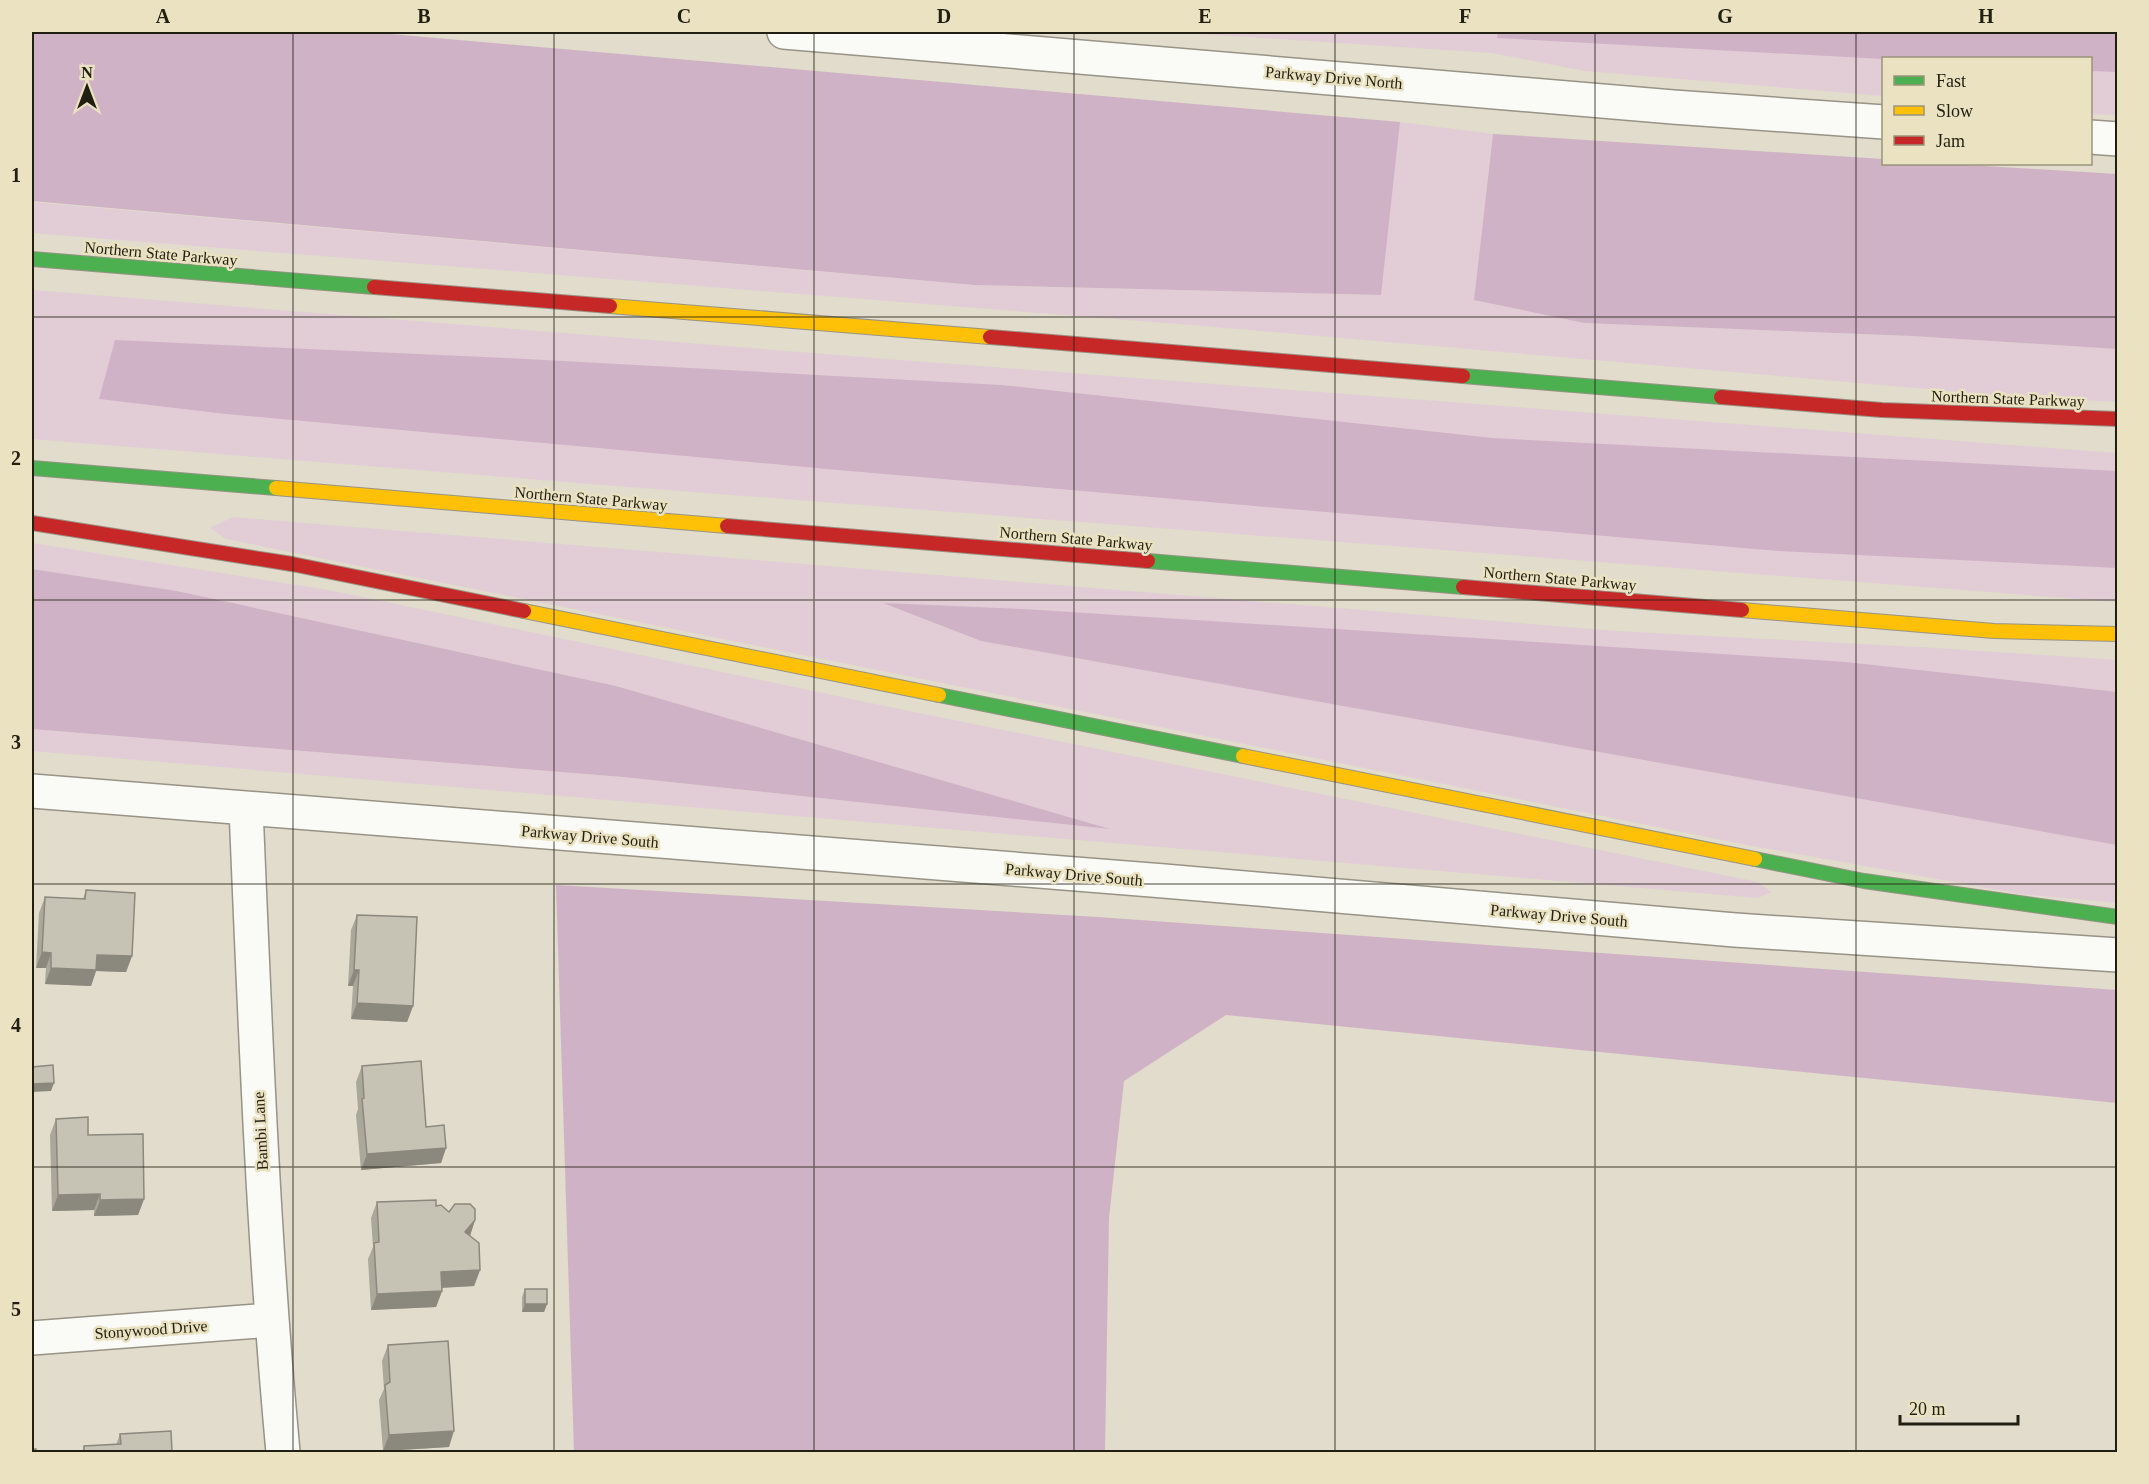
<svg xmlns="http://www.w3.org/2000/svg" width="2149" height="1484" font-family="Georgia,serif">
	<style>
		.green { fill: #e2cdd7 }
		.forest { fill: #d0b2c6 }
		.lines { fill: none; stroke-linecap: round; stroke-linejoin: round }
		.street-casing { stroke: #979386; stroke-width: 36 }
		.fast-casing { stroke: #979386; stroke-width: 16 }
		.slow-casing { stroke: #979386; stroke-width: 16 }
		.jam-casing { stroke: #979386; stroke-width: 16 }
		.street { stroke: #fafaf7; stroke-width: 33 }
		.fast { stroke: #4caf50; stroke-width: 14 }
		.slow { stroke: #ffc107; stroke-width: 14 }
		.jam { stroke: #c62828; stroke-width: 14 }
		.wall { fill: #aaa79b }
		.shaded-wall { fill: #8b887e }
		.building { fill: #c6c2b4; stroke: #8b887e; stroke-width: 1.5 }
		.grid { fill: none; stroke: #211e12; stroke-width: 1.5; stroke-opacity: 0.55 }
		.labels { text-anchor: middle; stroke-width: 5; stroke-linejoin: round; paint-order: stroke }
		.street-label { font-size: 16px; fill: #211e12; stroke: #ebe2c1 }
		.neatline { fill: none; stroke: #211e12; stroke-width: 2 }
		.grid-label { font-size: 20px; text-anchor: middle; font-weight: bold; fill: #211e12 }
	</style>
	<rect width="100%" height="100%" fill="#e1dccb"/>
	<!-- green -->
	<path class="green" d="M1170,32H2117V115L2091,114L2090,58H1884L1883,96L1585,71L1492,53Z
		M1400,122L1493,134L1474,300L1584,323L1912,336L2117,349V402L2009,396L1203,326L32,233V202L974,285L1380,295Z
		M32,290L887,359L2117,453V602L641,488L32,439Z
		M233,517L1616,631L1936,648L2117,660V692L885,604L981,641L2117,845V903L2021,894L1747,845L226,539L210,528Z
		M32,543L329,590L909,711L1758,882L1771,892L1758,898L32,751V729L623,777L1106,828L616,686L177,591L32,569Z"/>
	<!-- forest -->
	<path class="forest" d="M32,32H368L1400,122L1381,295L974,285L32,201Z
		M1498,32H2117V72L2091,71L2090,58L1883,59L1497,38Z
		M1493,134L1883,159L1884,164H1952L2117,174V349L1912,336L1584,323L1474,300Z
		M115,340L506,358L1001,385L1493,438L2117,471V568L1778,551L838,470L226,414L99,399Z
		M32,569L177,591L616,686L1110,829L623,777L32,729Z
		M883,603L1024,609L1846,662L2117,692V845L981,641Z
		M556,885L1098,917L2117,990V1103L1226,1015L1124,1081L1109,1218L1105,1452H574Z"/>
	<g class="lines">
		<!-- street casing -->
		<g class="street-casing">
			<path id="street" d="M784,32L1673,107L1884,122
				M2090,137L2118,139
				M32,791L1164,881L1735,930L2118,955
				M246,808C255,1023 263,1238 283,1452
				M32,1338L271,1320"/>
		</g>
		<!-- fast casing -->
		<g class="fast-casing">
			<path id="fast" d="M32,259L374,287
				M1463,376L1721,397
				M32,468L276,488
				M1148,561L1463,587
				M939,695L1243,756
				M1755,859L1864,881L2118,917"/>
		</g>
		<!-- slow casing -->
		<g class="slow-casing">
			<path id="slow" d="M610,306L990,337
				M276,488L727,526
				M1742,610L1994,631L2118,634
				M524,611L939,695
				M1243,756L1755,859"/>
		</g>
		<!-- jam casing -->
		<g class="jam-casing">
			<path id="jam" d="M374,287L610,306
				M990,337L1463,376
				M1721,397L1882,410L2118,419
				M32,523L292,564L524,611
				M727,526L1148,561
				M1463,587L1742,610"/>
		</g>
		<!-- street -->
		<use href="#street" class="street"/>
		<!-- fast -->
		<use href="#fast" class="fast"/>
		<!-- slow -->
		<use href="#slow" class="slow"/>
		<!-- jam -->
		<use href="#jam" class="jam"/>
	</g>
	<!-- wall -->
	<path class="wall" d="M86,890L132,956L126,972L96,971L91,986L45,984L46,968H36L39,913L45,897L83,899Z
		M357,915L413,1006L407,1022L351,1019L353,986H348L351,930Z
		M362,1066L426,1127L446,1148L441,1163L361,1170L356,1115L358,1109L356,1082Z
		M56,1119L88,1135L144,1199L138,1215L94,1216V1210L52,1211L50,1135Z
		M377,1202L436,1206L449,1212L475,1220L470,1235L480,1270L474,1286L442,1288V1291L436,1307L371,1310L368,1259L373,1247L371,1218Z
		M525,1289L547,1304L544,1312H522V1297Z
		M388,1345L449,1447L383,1451L379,1400L384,1389L382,1361Z
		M120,1434L172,1452H82L84,1446L116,1445Z"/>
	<!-- shaded-wall -->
	<path class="shaded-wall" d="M42,952L51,953L46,968H36Z
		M97,955L132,956L126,972L96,971L91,986L45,984L51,968Z
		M354,970H359L353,986H348Z
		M357,1003L413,1006L407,1022L351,1019Z
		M54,1083L51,1091L32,1092V1084Z
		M446,1148L441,1163L361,1170L367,1154Z
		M100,1194L94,1210L52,1211L58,1195Z
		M144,1199L138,1215L94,1216L100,1200Z
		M475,1220L470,1236L465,1232Z
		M480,1270L474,1286L436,1288L441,1272Z
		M442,1291L436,1307L371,1310L377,1294Z
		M525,1304H547L544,1312H522Z
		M454,1431L449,1447L383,1451L389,1435Z"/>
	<!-- building -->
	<path class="building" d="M86,890L135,893L132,956L97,955L96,970L51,968V953L42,952L45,897L85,899Z
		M357,915L417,917L413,1006L357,1003L359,970H354Z
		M421,1061L426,1127L444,1125L446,1148L367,1154L362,1099L364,1098L362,1066Z
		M53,1065L54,1083L32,1084V1067Z
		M88,1117V1135L143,1134L144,1199L100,1200V1194L58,1195L56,1119Z
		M436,1200V1206L441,1205L449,1212L455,1204H470L475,1209V1220L465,1232L479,1243L480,1270L441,1272L442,1291L377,1294L374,1243L379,1242L377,1202Z
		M525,1289H547V1304H525Z
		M448,1341L454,1431L389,1435L385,1385L390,1382L388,1345Z
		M171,1431L172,1452H84V1446L121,1444L120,1434Z
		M32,1449H36V1452H32Z"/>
	<!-- grid -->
	<path class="grid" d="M293,32V1452M554,32V1452M814,32V1452M1074,32V1452M1335,32V1452M1595,32V1452M1856,32V1452M32,317H2118M32,600H2118M32,884H2118M32,1167H2118"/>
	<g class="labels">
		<!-- street labels -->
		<g class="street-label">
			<text transform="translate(1334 77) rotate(5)" y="6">Parkway Drive North</text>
			<text transform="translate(161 253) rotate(5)" y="6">Northern State Parkway</text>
			<text transform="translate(2008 398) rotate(2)" y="6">Northern State Parkway</text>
			<text transform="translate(591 498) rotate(5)" y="6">Northern State Parkway</text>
			<text transform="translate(1076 538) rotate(5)" y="6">Northern State Parkway</text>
			<text transform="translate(1560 578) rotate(5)" y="6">Northern State Parkway</text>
			<text transform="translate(590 836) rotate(5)" y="6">Parkway Drive South</text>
			<text transform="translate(1074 874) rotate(5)" y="6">Parkway Drive South</text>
			<text transform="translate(1559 915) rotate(5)" y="6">Parkway Drive South</text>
			<text transform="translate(260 1131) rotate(-93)" y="6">Bambi Lane</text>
			<text transform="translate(151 1329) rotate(-4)" y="6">Stonywood Drive</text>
		</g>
	</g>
	<!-- border -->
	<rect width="2149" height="1484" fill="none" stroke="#ebe2c1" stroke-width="66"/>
	<!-- legend -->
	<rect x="1882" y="57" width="210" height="108" fill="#ebe2c1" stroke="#9a947b" stroke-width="1.5"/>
	<rect x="1894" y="76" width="30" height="9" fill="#4caf50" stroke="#9a947b" stroke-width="1.5"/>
	<text x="1936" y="87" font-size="18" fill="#211e12">Fast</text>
	<rect x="1894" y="106" width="30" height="9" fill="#ffc107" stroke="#9a947b" stroke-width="1.5"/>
	<text x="1936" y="117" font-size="18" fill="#211e12">Slow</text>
	<rect x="1894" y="136" width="30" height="9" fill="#c62828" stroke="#9a947b" stroke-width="1.5"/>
	<text x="1936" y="147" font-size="18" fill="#211e12">Jam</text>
	<!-- north arrow -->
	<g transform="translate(87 87)" stroke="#ebe2c1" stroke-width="4.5" paint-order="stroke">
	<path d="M0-4.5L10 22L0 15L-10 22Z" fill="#211e12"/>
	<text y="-9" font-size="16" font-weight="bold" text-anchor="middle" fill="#211e12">N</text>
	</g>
	<!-- scale -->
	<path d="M1900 1415v9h118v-9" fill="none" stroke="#211e12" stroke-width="3"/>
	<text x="1909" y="1415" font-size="18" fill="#211e12" stroke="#ebe2c1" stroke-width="4.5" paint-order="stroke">20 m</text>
	<rect x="33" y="33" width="2083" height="1418" class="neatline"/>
	<g class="grid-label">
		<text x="163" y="23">A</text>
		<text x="424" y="23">B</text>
		<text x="684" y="23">C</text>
		<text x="944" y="23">D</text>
		<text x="1205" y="23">E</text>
		<text x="1465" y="23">F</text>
		<text x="1725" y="23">G</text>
		<text x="1986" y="23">H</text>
		<text x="16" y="182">1</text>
		<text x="16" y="465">2</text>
		<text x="16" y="749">3</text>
		<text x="16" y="1032">4</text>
		<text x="16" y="1316">5</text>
	</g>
</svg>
